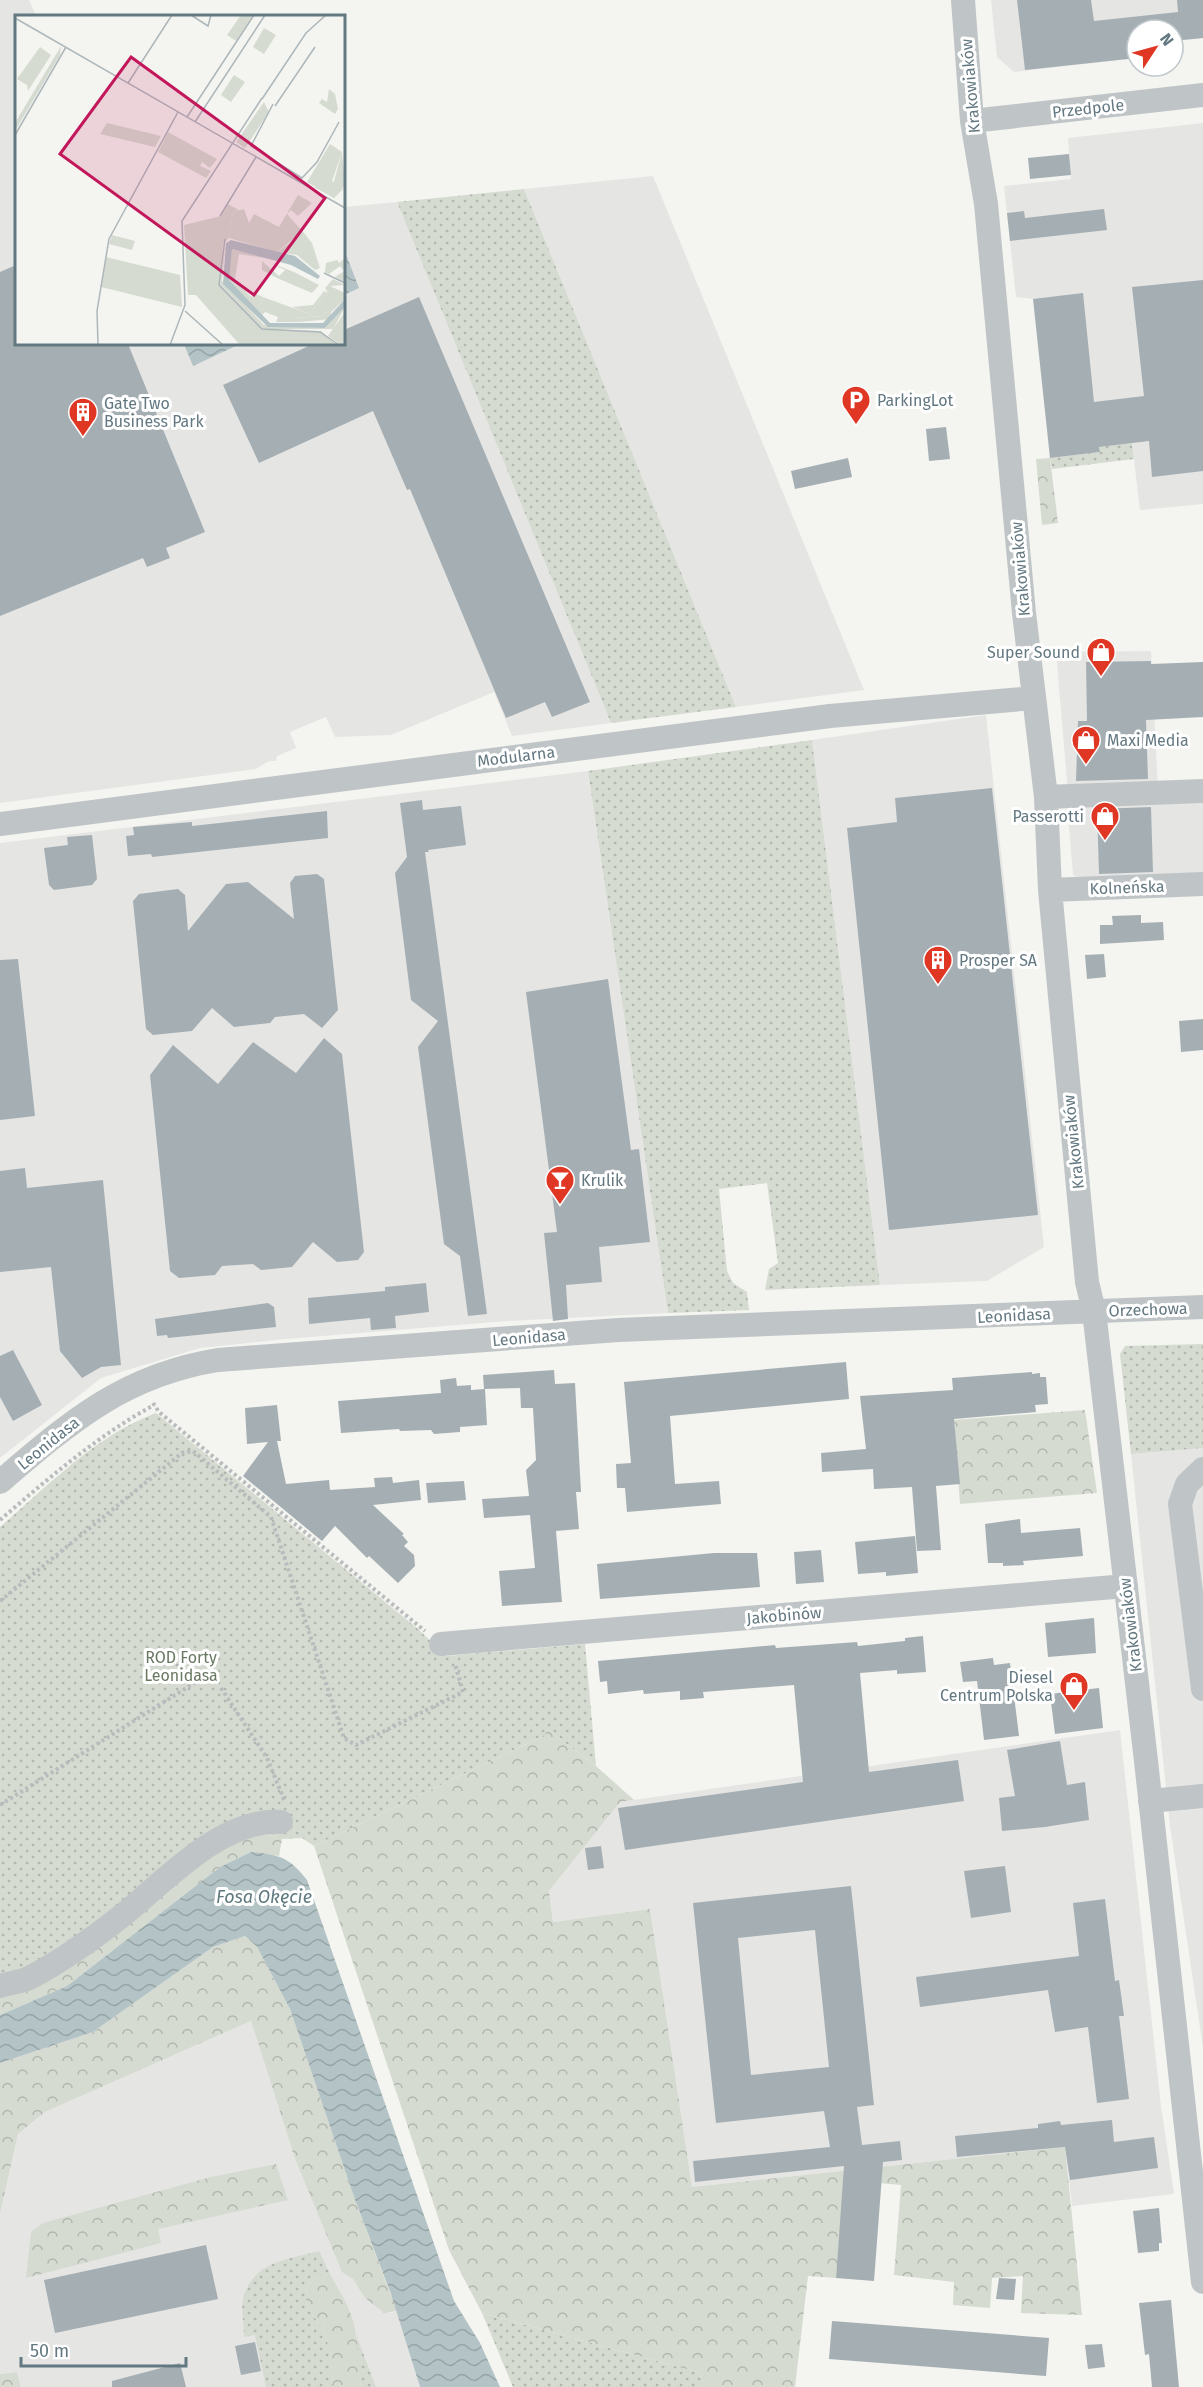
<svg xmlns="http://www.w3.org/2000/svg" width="1203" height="2387" font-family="'Fira Sans',sans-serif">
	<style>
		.built { fill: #e5e5e4 }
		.grass { fill: url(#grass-dots) }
		.forest { fill: url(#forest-crowns) }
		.water { fill: url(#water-waves) }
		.building { fill: #a5afb3; fill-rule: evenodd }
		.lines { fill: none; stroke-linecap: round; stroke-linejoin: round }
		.path { stroke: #b9bcbd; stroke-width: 4; stroke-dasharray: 3 3; stroke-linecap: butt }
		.minor { stroke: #bfc4c6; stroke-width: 24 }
		.labels { text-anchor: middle; stroke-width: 6; stroke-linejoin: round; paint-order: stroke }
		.street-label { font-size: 16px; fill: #637881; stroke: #fff }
		.poi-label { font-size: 16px; fill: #637881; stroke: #fff; text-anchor: start }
		.park-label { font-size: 16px; fill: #697862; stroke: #fff }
		.water-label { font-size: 18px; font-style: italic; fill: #5f7a7f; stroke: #fff }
		.inset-road { fill: none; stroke: #adb7ba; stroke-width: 1.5 }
		.view { fill: #c2185b; fill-opacity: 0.15; stroke: #c2185b; stroke-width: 3 }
		.inset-edge { fill: none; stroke: #637881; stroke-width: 3 }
	</style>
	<defs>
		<pattern id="grass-dots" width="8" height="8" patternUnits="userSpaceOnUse" patternTransform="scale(1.5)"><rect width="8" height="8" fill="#d6dbd1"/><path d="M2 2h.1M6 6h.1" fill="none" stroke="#b1b6af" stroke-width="1.8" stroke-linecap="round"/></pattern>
		<pattern id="forest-crowns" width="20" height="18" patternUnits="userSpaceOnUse" patternTransform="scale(1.5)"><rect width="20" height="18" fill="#d6dbd1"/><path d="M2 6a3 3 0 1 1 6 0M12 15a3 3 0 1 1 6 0" fill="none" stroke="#b1b6af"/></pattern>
		<pattern id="water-waves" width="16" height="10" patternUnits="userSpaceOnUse" patternTransform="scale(1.5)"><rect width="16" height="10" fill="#b4c4c6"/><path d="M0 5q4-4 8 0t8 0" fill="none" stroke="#96a4a6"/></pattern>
	</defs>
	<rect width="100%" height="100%" fill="#f4f4f0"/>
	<!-- built -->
	<path class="built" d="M0,0H29L36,16H16V344H344V207L397,202L611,723L512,736L494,692L391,735L335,737L326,717L290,732L296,748L277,756L276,761H269L256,769L0,803Z
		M991,0H1203V38L1183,40L1184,54H1173V30H1137V58L1014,72L997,57Z
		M1203,123V504L1140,510L1132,443L1100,452L1034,299L1016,297L1004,186L1071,179L1068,138Z
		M653,176L864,690L736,707L524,189Z
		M1151,651L1158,789L1068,793L1056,652Z
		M986,715L1044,1247L987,1281L880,1285L812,740Z
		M588,771L668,1313L507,1321L286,1339L200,1348L101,1378L0,1458V843Z
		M1203,801V877L1083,881L1073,875L1068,815L1076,808Z
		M1203,1448V2048L1170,1826L1131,1454Z
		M1120,1730L1161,2106L1174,2194L1072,2206L1065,2147L692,2187L650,1909L553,1922L549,1891L620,1802Z
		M251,2021L295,2159L342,2271L353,2279L364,2297L391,2313L397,2311L420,2387H21L17,2372L0,2374V2214L18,2134L45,2112Z"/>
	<!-- grass -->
	<path class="grass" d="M524,189L736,707L611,723L397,202Z
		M1132,443L1134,459L1052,469L1050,458L1100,452L1099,447Z
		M812,740L880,1285L765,1290L769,1269L778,1263L767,1183L719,1189L727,1271L733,1283L747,1292L749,1310L668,1313L588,771Z
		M1203,1344V1448L1131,1454L1120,1354L1125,1346Z
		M156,1413L418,1629L446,1656L585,1644L596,1766L548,1730L543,1736L314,1846L302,1838L282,1839L254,1831L0,1996V1527C48,1486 96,1435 156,1413Z
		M319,2251L330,2274L314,2278L305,2290L307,2307L321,2326L330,2350L333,2387H266L255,2335L244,2337C244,2325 241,2310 243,2299C253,2261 286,2260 319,2251Z
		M482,2313L701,2373L703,2387H513Z
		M357,2337L376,2387H361L357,2355Z"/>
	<!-- forest -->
	<path class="forest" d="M1050,458L1058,523L1042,525L1036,459Z
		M1085,1410L1097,1493L960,1504L954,1420Z
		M548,1730L596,1766L634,1800L620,1802L549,1891L553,1922L650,1909L692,2187L1065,2147L1082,2315L1021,2313L1023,2276L992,2278L990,2308L953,2305L954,2282L894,2275L901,2185L844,2180L836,2278L808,2276L795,2387H703L701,2373L482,2313L449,2250L314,1846L543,1736Z
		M254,1831L282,1839L279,1856L251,1852L220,1867L67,1986L0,2015V1996L227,1841Z
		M245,1936L257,1947L290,2009L354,2197L397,2311L384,2313L364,2297L353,2279L342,2272L295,2159L251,2021L45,2112L18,2134L0,2214V2063L93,2032L213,1947Z
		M276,2164L288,2200L158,2229L161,2243L26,2278L31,2232L43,2223L211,2177Z
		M330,2274C337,2287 345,2299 350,2312C359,2334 358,2363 361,2387H333L330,2350L321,2326L307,2307L305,2290L314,2278Z
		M17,2372L21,2387H0V2374Z"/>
	<!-- water -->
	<path class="water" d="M344,249L359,288L344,295Z
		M184,344H240L193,366Z
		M251,1852C280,1855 289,1857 307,1880L454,2301L480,2343L500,2387H420L391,2294L354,2197L290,2009L257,1947L245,1936L213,1947L93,2032L0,2063V2015L67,1986L220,1867Z"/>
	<!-- building -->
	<path class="building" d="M1017,0H1091L1094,21L1178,12L1177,0H1203V38L1173,41V30H1137V58L1025,70Z
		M1069,154L1071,175L1030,179L1028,158Z
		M1104,209L1107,230L1010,241L1007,213L1024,211L1025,218Z
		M16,265V344H128L205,532L166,548L170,558L147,567L143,558L0,616V272Z
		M1203,280V471L1152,477L1149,441L1099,447L1100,452L1050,458L1033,299L1083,293L1094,402L1144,396L1132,287Z
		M419,297L590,702L552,717L545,702L506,718L410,489L407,490L373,411L259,463L223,385L313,344H344V330Z
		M946,427L950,459L929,461L926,429Z
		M848,458L852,477L795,489L791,471Z
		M1151,661V664L1203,662V717L1146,720L1148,779L1076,781L1078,721H1087L1086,662Z
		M992,788L1038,1215L889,1230L847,828L897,822L895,798Z
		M422,800L423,810L461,806L466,845L428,850L429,852H425L487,1314L468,1316L460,1256L444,1244L418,1047L438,1021L411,1000L395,873L407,857L400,803Z
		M1151,807L1153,872L1099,874L1097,809Z
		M327,811L328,838L152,857L151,854L128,856L126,836L134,835L133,827L192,822V826Z
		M92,835L97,879L92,885L54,890L49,885L44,848L68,845L67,837Z
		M317,874L324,879L338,1010L322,1028L304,1014L275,1017L270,1023L234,1027L212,1008L192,1031L153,1035L146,1029L133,901L139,894L178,889L185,895L188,931L226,884L248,882L294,919L290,883L295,876Z
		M1141,915V923L1163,922L1164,940L1100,944V925H1113L1112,916Z
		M1104,954L1106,977L1087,979L1085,955Z
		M18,959L35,1116L0,1120V960Z
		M608,979L631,1150L639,1149L650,1242L599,1247L602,1282L566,1285L568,1319L553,1321L544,1233L557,1232L526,992Z
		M1203,1019V1050L1181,1052L1179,1021Z
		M324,1038L342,1054L364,1252L358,1260L337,1262L313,1242L292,1267L261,1270L253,1264L222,1266L215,1275L179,1278L170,1271L150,1075L173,1045L218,1084L253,1042L296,1073Z
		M25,1168L27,1188L103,1180L121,1365L101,1367L82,1378L60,1351L51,1267L0,1272V1171Z
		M426,1283L429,1312L395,1316L396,1328L371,1330L370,1318L309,1324L308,1298L385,1291V1287Z
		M268,1303L274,1307L276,1327L168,1338L167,1335L157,1336L155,1319Z
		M13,1350L42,1405L13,1421L0,1397V1356Z
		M846,1362L849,1399L670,1416L675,1484L719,1481L721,1504L627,1512L625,1488H617L616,1464L631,1463L624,1382Z
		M554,1370L555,1384L575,1383L581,1492H576L579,1529L556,1531L562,1602L502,1606L499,1571L535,1568L530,1515L484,1518L482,1499L529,1496L526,1470L536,1460L533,1408H521L520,1388L485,1389L487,1425L460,1427V1432L434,1434L431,1430L400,1431L399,1429L341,1433L338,1401L441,1393L440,1380L456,1378L457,1386L471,1385V1390L484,1389L483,1375Z
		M1032,1372V1374L1040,1373V1377H1046L1048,1404L1035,1405L1036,1412L954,1419L960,1484L936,1486L941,1550L917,1551L912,1487L874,1489L873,1469L822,1472L821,1453L866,1449L860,1396L953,1390L952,1378Z
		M277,1405L281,1441H277L286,1484L329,1480L330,1490L375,1487L374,1478L392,1477L393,1483L419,1480L421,1500L373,1505L404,1534L402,1535L408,1542L404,1546L414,1555L415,1566L398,1583L369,1556L367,1558L335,1526L322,1541L243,1476L268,1442L247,1444L245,1408Z
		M464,1481L466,1500L428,1503L426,1483Z
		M1020,1519L1021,1533L1080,1528L1083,1556L1023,1561L1024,1565L1003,1566V1563H988L985,1524Z
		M915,1536L918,1573L886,1576V1572L858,1574L855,1542Z
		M821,1550L824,1582L796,1584L794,1552Z
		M714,1553H757L760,1587L600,1599L597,1564Z
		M1094,1618L1096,1653L1048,1657L1045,1623Z
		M923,1636L926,1672L897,1674V1670L860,1673L869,1772L958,1760L964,1801L625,1850L618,1808L803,1782L794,1685L703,1692L704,1698L680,1700V1691L644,1694L643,1690L608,1694L607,1681L600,1682L598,1661L775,1645L776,1648L857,1642L858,1646L905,1641V1638Z
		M993,1658L994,1665L1010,1663L1019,1736L984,1740L977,1681L963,1682L960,1662Z
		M1099,1688L1103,1728L1055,1734L1050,1694Z
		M1060,1741L1067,1785L1085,1782L1089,1820L1045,1827L1002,1831L999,1798L1015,1796L1007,1750Z
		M601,1846L604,1868L588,1870L585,1848Z
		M1005,1866L1011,1912L971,1918L964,1871Z
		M851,1886L874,2105L857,2107L862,2145L900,2141L902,2160L883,2162L874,2281L836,2278L844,2166L695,2182L693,2161L830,2147L824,2111L716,2123L693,1903ZM815,1930L829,2067L751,2075L738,1938Z
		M1105,1899L1115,1981L1119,1980L1124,2016H1119L1129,2099L1097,2103L1088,2027L1055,2032L1048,1990L920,2007L916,1977L1079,1956L1073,1903Z
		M1112,2120L1114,2142L1154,2137L1158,2168L1070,2180L1065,2147L957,2157L955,2136L1038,2128V2124L1060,2121L1061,2125Z
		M1159,2208L1162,2243H1159V2251L1138,2253L1133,2211Z
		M206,2245L218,2299L55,2333L44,2280Z
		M999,2278L1016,2279L1014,2300L996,2299Z
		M1171,2300L1179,2387H1152L1149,2354L1145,2355L1139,2303Z
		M832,2321L1049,2338L1046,2376L829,2359Z
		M255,2342L261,2371L241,2375L235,2346Z
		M1102,2344L1105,2367L1088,2369L1085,2345Z
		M180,2363L186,2387H112V2381Z"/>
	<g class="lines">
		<!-- path -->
		<path class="path" d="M153,1403L159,1412L425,1631
			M0,1520C49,1478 97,1436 154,1405
			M0,1601L182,1453L193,1451L271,1517L344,1738L356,1745L463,1692L455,1664
			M221,1688L267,1758L285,1802
			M0,1805L199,1680"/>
		<!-- minor -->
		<path class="minor" d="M963,0L972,121L986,204L1024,613L1046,797L1050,890L1087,1282L1094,1311L1146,1761L1203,2282
			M972,121L1203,95
			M1046,797L1203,791
			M0,824L830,716L1033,698
			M1050,890L1203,884
			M1203,1469L1187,1484L1180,1504L1203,1689
			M0,1482C70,1422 124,1375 218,1360L618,1330L1203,1307
			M441,1644L1126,1586
			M1150,1801L1203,1796
			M0,1986C10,1983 22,1982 31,1977C62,1961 95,1937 123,1915C166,1880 222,1818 281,1822"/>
	</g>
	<!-- icons -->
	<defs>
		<g id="parking-pin" transform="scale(1.5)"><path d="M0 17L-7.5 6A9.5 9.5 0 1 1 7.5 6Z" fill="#e03724" stroke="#fff"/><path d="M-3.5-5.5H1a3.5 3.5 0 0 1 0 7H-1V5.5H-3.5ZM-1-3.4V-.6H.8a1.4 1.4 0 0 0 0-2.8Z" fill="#fff"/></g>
		<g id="building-pin" transform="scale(1.5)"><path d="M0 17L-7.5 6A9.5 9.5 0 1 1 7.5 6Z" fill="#e03724" stroke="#fff"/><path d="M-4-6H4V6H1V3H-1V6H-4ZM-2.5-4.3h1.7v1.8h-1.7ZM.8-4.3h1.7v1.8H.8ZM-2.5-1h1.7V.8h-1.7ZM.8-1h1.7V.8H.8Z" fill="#fff"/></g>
		<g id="shop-pin" transform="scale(1.5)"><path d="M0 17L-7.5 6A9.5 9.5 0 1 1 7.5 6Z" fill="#e03724" stroke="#fff"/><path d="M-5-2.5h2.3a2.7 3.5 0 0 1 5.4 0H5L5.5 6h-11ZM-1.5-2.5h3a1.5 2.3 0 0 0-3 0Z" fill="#fff"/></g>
		<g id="bar-pin" transform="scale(1.5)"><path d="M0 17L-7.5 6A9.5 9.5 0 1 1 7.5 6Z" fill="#e03724" stroke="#fff"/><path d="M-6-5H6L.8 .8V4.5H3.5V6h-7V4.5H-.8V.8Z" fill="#fff"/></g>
	</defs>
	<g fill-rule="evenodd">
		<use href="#parking-pin" x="856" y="400"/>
		<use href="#building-pin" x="83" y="412"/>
		<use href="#shop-pin" x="1101" y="652"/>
		<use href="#shop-pin" x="1086" y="740"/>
		<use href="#shop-pin" x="1105" y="816"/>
		<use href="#building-pin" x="938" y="960"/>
		<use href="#bar-pin" x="560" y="1180"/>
		<use href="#shop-pin" x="1074" y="1686"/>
	</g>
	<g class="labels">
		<!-- street labels -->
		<g class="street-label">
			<text transform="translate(970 86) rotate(-95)" y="6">Krakowiaków</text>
			<text transform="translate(1088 108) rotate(-6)" y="6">Przedpole</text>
			<text transform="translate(1020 569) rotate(-95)" y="6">Krakowiaków</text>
			<text transform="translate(516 756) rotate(-7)" y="6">Modularna</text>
			<text transform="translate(1127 887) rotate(-2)" y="6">Kolneńska</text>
			<text transform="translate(1073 1142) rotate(-96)" y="6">Krakowiaków</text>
			<text transform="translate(1148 1309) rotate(-2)" y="6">Orzechowa</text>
			<text transform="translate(1014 1315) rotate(-3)" y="6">Leonidasa</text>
			<text transform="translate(529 1337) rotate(-5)" y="6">Leonidasa</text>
			<text transform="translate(48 1443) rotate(-39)" y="6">Leonidasa</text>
			<text transform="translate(784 1615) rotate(-5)" y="6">Jakobinów</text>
			<text transform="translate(1130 1625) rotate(-97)" y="6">Krakowiaków</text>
		</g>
		<!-- poi labels -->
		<g class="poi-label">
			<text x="877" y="406">ParkingLot</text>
			<text x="104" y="409">Gate Two<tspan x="104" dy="18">Business Park</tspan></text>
			<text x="1080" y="658" text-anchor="end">Super Sound</text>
			<text x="1107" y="746">Maxi Media</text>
			<text x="1084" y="822" text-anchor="end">Passerotti</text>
			<text x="959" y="966">Prosper SA</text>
			<text x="581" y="1186">Krulik</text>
			<text x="1053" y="1683" text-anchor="end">Diesel<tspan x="1053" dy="18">Centrum Polska</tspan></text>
		</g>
		<!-- park labels -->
		<g class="park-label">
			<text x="181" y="1663">ROD Forty<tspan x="181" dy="18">Leonidasa</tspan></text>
		</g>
		<!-- water labels -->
		<g class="water-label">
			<text x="264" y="1903">Fosa Okęcie</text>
		</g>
	</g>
	<!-- overview -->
	<g transform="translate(15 15)">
		<rect width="330" height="330" fill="#f4f4f0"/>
		<path d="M249,13L261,20L249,39L238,32ZM46,31L45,40L0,116V108ZM25,32L36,40L13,76L12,70L2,64ZM219,60L230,67L216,87L206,80ZM314,74L320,79L323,94L320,99L304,88L307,84L312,87ZM249,87L254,97L230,133L221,127ZM92,108L146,121L140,132L85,119ZM153,117L202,144L195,153L187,147L185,151L196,156L191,163L143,137ZM315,129L327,137L317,166L328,174L319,183L292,167ZM213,189L224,195L218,197L214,223L208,229L205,269L249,314L306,316L322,330H225L181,280H173L169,210L206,201ZM289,218L297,228L305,253L300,255L282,240L262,237ZM97,220L120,226L117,235L94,229ZM91,242L165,260L167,292L86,272ZM330,243V267L320,262L329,256L325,251L314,259L310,257L311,248L322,245L324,248ZM247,246L264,261L270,255L256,248L279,257L304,270L297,278L262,263L247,255ZM320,278L327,281L308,301L279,303L285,307H261L263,302L250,297L247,300L242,295L241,288L245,289L248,282L294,299L310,279Z" fill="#d6dbd1"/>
		<path d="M226,0H238L221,26L212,20ZM327,137L330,170L319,183L299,172L318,170ZM283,180L297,188L283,201L276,195L272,199L289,218L284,225L279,223L262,237L214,223L218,197L229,194L234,208L239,199L264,212ZM211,225L207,266L249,310L310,313L330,292L318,314H249L205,269ZM217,234L256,244L224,239L220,264L236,282L239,278L248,282L242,295L213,265ZM318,264L330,270L315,271L330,278V284L316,297L315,304L285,307L279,303L308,301L326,281L310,279L294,299L277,292L298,290L309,276L313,278L310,273Z" fill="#d6dbd1"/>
		<path d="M330,297V330H326L313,321Z" fill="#d6dbd1"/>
		<path d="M216,225L280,241L305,261L303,264L276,250L217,234L214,265L255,308H308L330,284V292L310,313L253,312L208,269L211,228Z" fill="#b4c4c6"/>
		<path class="inset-road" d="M176,0L193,11L196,0M0,3L330,193M113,68L157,0M247,84L291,18L311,0M258,89L236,131L287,163L302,147L324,107M260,91L300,32M172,102L239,0M180,107L250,0M0,120L51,32M205,201L241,142M210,224L204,270L247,314L305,317L324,330M309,258L330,268M170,296L208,330M83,330L82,296L94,224L163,97M155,330L170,290L167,206L247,83"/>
		<path class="view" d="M116,42L310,183L239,280L45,139Z"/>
		<rect width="330" height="330" class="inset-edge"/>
	</g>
	<!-- north arrow -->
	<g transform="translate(1155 48) rotate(54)"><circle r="28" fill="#ffffff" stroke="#c1c9cd" stroke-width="1.5"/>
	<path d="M0-4.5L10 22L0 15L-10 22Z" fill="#e03724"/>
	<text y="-9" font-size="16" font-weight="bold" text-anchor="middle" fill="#637881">N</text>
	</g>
	<!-- scale -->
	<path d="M21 2357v9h165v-9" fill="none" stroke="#637881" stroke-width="3"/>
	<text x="30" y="2357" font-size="18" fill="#637881" stroke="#ffffff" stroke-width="4.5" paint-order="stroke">50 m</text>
</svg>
